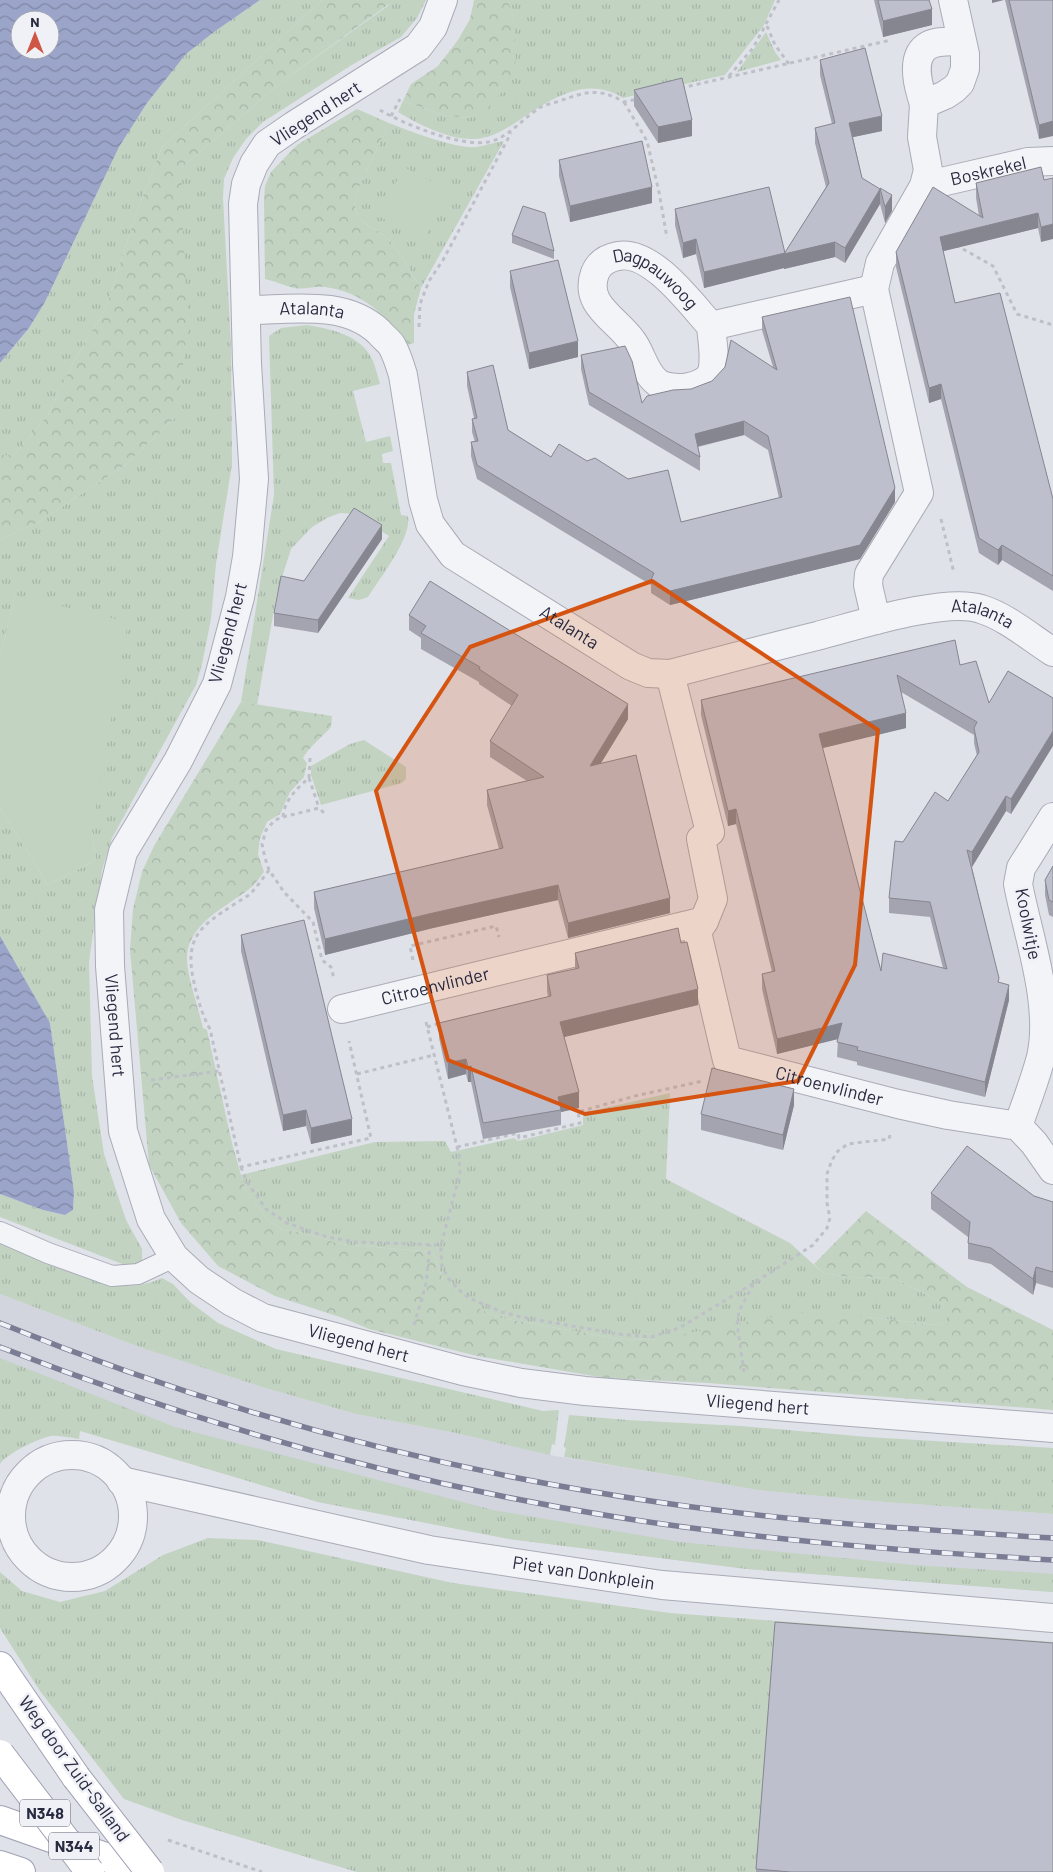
<svg xmlns="http://www.w3.org/2000/svg" width="1053" height="1872" font-family="Barlow,sans-serif">
	<style>
		.built { fill: #d2d4de }
		.grass { fill: url(#grass-tufts) }
		.forest { fill: url(#forest-crowns) }
		.pitch { fill: #c2d3c2 }
		.water { fill: url(#water-waves); fill-rule: evenodd }
		.lines { fill: none; stroke-linecap: round; stroke-linejoin: round }
		.service-casing { stroke: #a9abb7; stroke-width: 22 }
		.minor-casing { stroke: #a9abb7; stroke-width: 30 }
		.primary-casing { stroke: #a0a2b5; stroke-width: 30 }
		.path { stroke: #bec0c8; stroke-width: 3; stroke-dasharray: 4 4; stroke-linecap: butt }
		.service { stroke: #f3f4f8; stroke-width: 20 }
		.minor { stroke: #f3f4f8; stroke-width: 28 }
		.primary { stroke: #fff; stroke-width: 28 }
		.rail-casing { stroke: #7a7d93; stroke-width: 5.5 }
		.rail { stroke: #f0f1f7; stroke-width: 4; stroke-dasharray: 11; stroke-linecap: butt }
		.primary-bridge-casing { stroke: #a0a2b5; stroke-width: 30; stroke-linecap: butt }
		.primary-bridge { stroke: #fff; stroke-width: 28 }
		.wall { fill: #a3a4af; fill-rule: evenodd }
		.shaded-wall { fill: #85868f }
		.building { fill: #bebfcc; stroke: #85868f; fill-rule: evenodd }
		.marked { fill: #d55411; fill-opacity: 0.2; stroke: #d55411; stroke-width: 4; stroke-linejoin: round }
		.labels { text-anchor: middle; stroke-width: 5; stroke-linejoin: round; paint-order: stroke }
		.shield { fill: #f0f1f7; stroke: #656678; stroke-width: 1 }
		.shield-label { font-size: 16px; font-weight: bold; fill: #292b41 }
		.street-label { font-size: 18px; fill: #292b41; stroke: #f0f1f7 }
	</style>
	<defs>
		<pattern id="grass-tufts" width="24" height="20" patternUnits="userSpaceOnUse" patternTransform="scale(1.25)"><rect width="24" height="20" fill="#c2d3c2"/><path d="M3 7l-1-3M5 7V3M7 7l1-3M15 17l-1-3M17 17v-4M19 17l1-3" fill="none" stroke="#a7b5a8"/></pattern>
		<pattern id="forest-crowns" width="20" height="18" patternUnits="userSpaceOnUse" patternTransform="scale(1.25)"><rect width="20" height="18" fill="#c2d3c2"/><path d="M2 6a3 3 0 1 1 6 0M12 15a3 3 0 1 1 6 0" fill="none" stroke="#a7b5a8"/></pattern>
		<pattern id="water-waves" width="16" height="10" patternUnits="userSpaceOnUse" patternTransform="scale(1.25)"><rect width="16" height="10" fill="#9ba5c9"/><path d="M0 5q4-4 8 0t8 0" fill="none" stroke="#7e87a5"/></pattern>
	</defs>
	<rect width="100%" height="100%" fill="#e0e2e9"/>
	<!-- built -->
	<path class="built" d="M0,1294L142,1348L262,1387L356,1414L456,1433L555,1456L758,1490L872,1501L1053,1514V1592L747,1569L509,1539L318,1502L0,1392Z"/>
	<!-- grass -->
	<path class="grass" d="M260,0H322L162,147L135,217L106,308L73,363L48,415L14,455H0V363L29,328L45,302L119,147L147,103L186,54L214,32Z
		M386,0H426L417,18L401,37L350,66L263,122L246,139L233,158L224,179L223,198L231,345L232,464L216,564L211,619L202,664L196,685L112,838L102,870L89,962L92,1076L104,1154L126,1220L142,1249V1262L137,1265H125L0,1217V1194L43,1210L65,1215L73,1210L74,1192L50,1023L0,936V808L48,885L96,860L92,830L15,595L0,658V540L37,523L124,466L176,417L182,167L284,80L389,5Z
		M508,0H775L764,25L725,75L623,98C584,74 549,101 515,123C502,131 490,139 473,139C449,140 418,124 398,112L403,101L447,116L470,118L514,21Z
		M766,32L775,52L781,60L737,72Z
		M389,123C410,131 455,149 476,147C485,146 495,142 504,141L421,288C412,275 399,250 389,240C372,223 355,227 354,198Z
		M307,325C331,329 362,335 373,361C376,369 378,377 380,384L353,391L366,442L390,436L393,451L382,454L383,463H391L401,515L408,516C412,538 380,578 368,597L359,600L348,598L389,536L354,514L340,513L327,518L312,527L291,549L277,593L257,705L241,702L274,495L269,336L281,328Z
		M364,740L406,767V779L402,783L321,805L311,775V766L350,744Z
		M670,1093L666,1179L790,1243L823,1273L849,1277L894,1278L941,1302L952,1323L937,1325L866,1317L657,1339L623,1340L501,1318L464,1303L443,1280L433,1252L340,1244L304,1233L283,1230L268,1220L246,1191L241,1175L375,1142L445,1141L451,1152L514,1138L518,1141L583,1125V1113Z
		M0,1239L117,1285C134,1287 146,1285 162,1278L173,1284L190,1302L218,1323L276,1349L543,1411L559,1410L555,1445L552,1444L550,1455L456,1433L356,1414L262,1387L142,1348L0,1294Z
		M0,1358L175,1427L493,1510L680,1542L914,1565L1053,1574V1592L747,1569L509,1539L318,1502L80,1431L79,1439C70,1438 60,1435 51,1436C39,1438 6,1454 0,1464Z
		M569,1415L627,1420L741,1426L868,1437L1053,1448V1514L872,1501L758,1490L564,1457L566,1448L564,1447Z
		M208,1538L258,1540L453,1583L670,1613L1053,1642V1872H357L182,1820L124,1799L40,1691L0,1628V1572L22,1591L60,1602L105,1591L163,1555Z"/>
	<!-- forest -->
	<path class="forest" d="M322,0H386L389,4L284,80L182,167V211L188,328L176,417L124,466L37,523L0,540V455H14L48,415L73,363L106,308L135,217L162,147Z
		M474,0H508L514,21L516,60L509,84L486,110L470,118L447,116L403,101L411,84L438,66L458,40L470,19Z
		M357,109L389,123L354,198C355,227 372,223 389,240C399,250 412,275 421,288L414,314V343L407,345C387,316 363,292 325,287C315,286 304,290 294,288C285,286 275,281 265,279L264,200L265,186L271,172L297,145Z
		M241,702L332,716L331,727C323,736 308,748 303,758L307,763L304,777L290,792L280,814L267,822L260,838L258,854L264,872C259,878 255,885 249,889C225,908 185,925 187,961C188,979 199,1010 203,1028L207,1030L232,1143L241,1175L246,1191L268,1220L283,1230L304,1233L340,1244L433,1252L443,1280L465,1303L501,1318L623,1340L657,1339L800,1312L866,1317L937,1325L951,1323L941,1302L894,1278L849,1277L823,1273L814,1264L866,1211L967,1287L1053,1330V1410L708,1383L605,1378L477,1356L369,1329L343,1318L275,1296L218,1266L181,1223L149,1165L130,950L133,909L142,872L154,846Z"/>
	<!-- pitch -->
	<path class="pitch" d="M404,167L449,191L424,239L378,216Z
		M15,595L128,622L92,830L96,860L48,885L0,808V658Z"/>
	<!-- water -->
	<path class="water" d="M0,0H260L214,32L186,54L147,103L119,147L45,302L29,328L0,363ZM20,20H50V50H20Z
		M0,936L50,1023L74,1192L73,1210L65,1215L43,1210L0,1194Z"/>
	<g class="lines">
		<!-- service casing -->
		<g class="service-casing">
			<path id="service" d="M0,1232L48,1253L112,1276L138,1274L174,1257"/>
		</g>
		<!-- minor casing -->
		<g class="minor-casing">
			<g id="minor">
				<path id="s1" d="M443,0L433,27L418,47L293,126L267,144L254,164L246,184L243,204L247,364L254,479L247,557L240,597L217,684L178,761L123,852L109,910L110,966L123,1131L151,1219L174,1257L199,1280L232,1302L263,1318L463,1371L521,1383L585,1391L1053,1428"/>
				<path d="M924,104C919,89 910,59 926,47C935,40 950,42 961,41"/>
				<path id="s2" d="M924,186L1028,162L1053,161"/>
				<path id="s3" d="M246,310C290,310 344,299 379,332C383,337 389,341 392,346C397,355 400,365 403,375L423,500L430,524L453,555L631,666L648,673L670,674C719,661 768,648 817,636C856,626 945,597 981,609C1007,617 1031,638 1053,652"/>
				<path id="s4" d="M711,326C712,340 716,358 712,372C705,389 672,392 658,383C644,373 642,354 632,341C617,319 583,305 595,273C599,263 607,258 618,256C651,249 691,304 711,326L874,289"/>
				<path d="M876,620L868,585L869,574L919,493L874,289L880,263L924,186L928,170L922,137L924,104L945,95L954,89L960,83L965,69V54L953,0"/>
				<path id="s5" d="M704,921L697,932L727,1060L898,1104L948,1115L1018,1126L1034,1143L1053,1170"/>
				<path id="s6" d="M342,1009L704,921L713,899L701,839L710,832L670,674"/>
				<path d="M1018,1126C1026,1103 1035,1080 1041,1057C1053,1005 1028,936 1018,884L1021,868L1053,817"/>
				<circle cx="72" cy="1516" r="61"/>
				<path id="s7" d="M121,1481L429,1550L662,1585L1053,1618"/>
			</g>
		</g>
		<!-- primary casing -->
		<g class="primary-casing">
			<path id="primary" d="M0,1666L76,1777
				M0,1820L148,1872
				M0,1865L21,1872"/>
		</g>
		<!-- path -->
		<path class="path" d="M767,26L775,45L789,64
			M729,76L753,48L779,0
			M681,88L891,40
			M624,102L647,141L659,192L667,238
			M380,110C404,124 459,147 488,142C508,138 519,122 535,111C541,105 552,104 559,101C586,92 598,87 624,102L638,99
			M391,116L400,99
			M956,245L993,266L1017,314L1053,325
			M419,327L420,304L429,281L443,260L511,133
			M941,519L954,573
			M310,758L309,778C297,788 284,801 283,817L275,820L266,830L262,844L265,858L269,870L284,892L313,922L322,960L331,967L334,979
			M309,778L319,808
			M283,817L319,808L325,814
			M269,870C263,878 257,887 250,894C245,898 239,901 233,905C201,926 185,937 193,978C197,996 201,1013 210,1029L241,1167L371,1138L349,1041
			M413,960L410,946L496,926L499,937
			M426,1022L459,1155L460,1173L441,1245V1253L442,1266L448,1278L458,1289L469,1298L502,1312L521,1317L618,1334L651,1337L679,1328L754,1283
			M427,1027L441,1023
			M357,1074L434,1055
			M151,1080L219,1071
			M457,1147L518,1133L519,1138L580,1123L578,1112L635,1096L703,1081
			M241,1167L247,1182L266,1209L287,1223L327,1237L356,1242L441,1245
			M414,1325L426,1284L430,1245
			M744,1372L737,1324L739,1311L754,1283L813,1245L827,1228L830,1218L827,1203V1174L832,1160L838,1151L848,1144L889,1139L890,1135
			M168,1840L262,1872"/>
		<!-- service -->
		<use href="#service" class="service"/>
		<!-- minor -->
		<use href="#minor" class="minor"/>
		<!-- primary -->
		<use href="#primary" class="primary"/>
		<!-- rail casing -->
		<g class="rail-casing">
			<path id="rail" d="M0,1323C213,1410 436,1470 664,1503C793,1522 923,1530 1053,1538
				M0,1347C198,1424 401,1482 610,1516C757,1540 905,1551 1053,1560"/>
		</g>
		<!-- rail -->
		<use href="#rail" class="rail"/>
		<!-- primary-bridge casing -->
		<g class="primary-bridge-casing">
			<path id="primary-bridge" d="M0,1754L90,1872
				M76,1777L150,1872"/>
		</g>
		<!-- primary-bridge -->
		<use href="#primary-bridge" class="primary-bridge"/>
	</g>
	<!-- wall -->
	<path class="wall" d="M874,0H929L932,25L883,37Z
		M1005,0H1053L1039,139Z
		M820,60L882,131L853,137L862,178L880,204L845,263L835,257L784,269V268L704,288L696,254L683,258L675,225V209L785,253L826,187L815,143V128L832,124L820,75Z
		M634,90L692,136L658,143L634,106Z
		M559,160L652,203L570,222L559,176Z
		M1044,180L1041,242L1038,228L943,251L955,303L1053,499V591L1002,560L998,565L979,553L941,399L929,403L896,267V252L979,216L976,198V183Z
		M880,188L892,211L885,223L880,204Z
		M512,235L554,251V259L512,243Z
		M510,271L578,357L529,369L510,287Z
		M762,317L895,502L860,559L670,605L651,593V585L477,479L471,456V442H475L472,432V419L474,418L467,386V372L508,430L551,457L681,522L779,498L768,450L744,435L698,447L700,457V471L589,405L581,369V355L642,403L773,367L762,330Z
		M382,539L318,633L274,626V613L304,581Z
		M409,615L628,719L601,763L670,913L568,938L558,900L433,928L325,955L314,908V892L499,849L487,805V790L527,781L490,757V741L512,706L479,684V682L421,649V638L409,630Z
		M960,665L989,703L1053,698L1011,814L1006,811L972,867L999,982L1009,1000L985,1097L857,1065V1062L837,1057L838,1039L777,1054L762,989V974L772,972L736,824L728,826L701,715V700ZM901,692L974,735V743L977,756L948,801L903,842L889,898V913L930,917L943,968L881,971L822,748L906,728Z
		M1053,866V917L1049,915L1045,895V880Z
		M241,935L352,1135L311,1144L306,1126L283,1131L241,951Z
		M575,953L698,1005L564,1037L579,1108L561,1112V1125L483,1139L471,1082H468L466,1074L448,1079L439,1038V1023L548,997L547,991V975L575,969Z
		M794,1105L783,1150L701,1130V1114Z
		M931,1193L1034,1196L1053,1202V1288L1036,1283L1033,1295L991,1264L968,1259V1237L931,1209Z
		M756,1869L1053,1872H756Z"/>
	<!-- shaded-wall -->
	<path class="shaded-wall" d="M992,0H1004L992,3Z
		M932,9V25L883,37V21Z
		M882,116V131L849,138V123Z
		M692,120V136L658,143V127Z
		M1053,121V136L1039,139V125Z
		M652,187V203L570,222V206Z
		M880,189V204L845,263V248Z
		M892,195V211L885,223V207Z
		M1038,213V228L940,252V237Z
		M1053,224V239L1041,242V227Z
		M696,239V254L683,258V243Z
		M835,242V257L784,269V268L704,288V272L785,253Z
		M578,341V357L529,369V353Z
		M941,384V399L929,403V388Z
		M744,421V435L695,447V434Z
		M895,488V502L860,559L670,605V591Z
		M382,525V539L318,633V620Z
		M1002,545V560L998,565V550Z
		M628,704V719L590,781V766Z
		M906,713V728L819,749V734Z
		M1053,731V746L1011,814V799Z
		M1006,796V811L972,867V852Z
		M736,809V824L728,826V811Z
		M558,885V900L433,928L325,955V939L433,913Z
		M670,898V913L568,938V923Z
		M1009,985V1000L985,1097V1082Z
		M698,989V1005L560,1038V1022Z
		M842,1023V1038L777,1054V1039Z
		M466,1059V1074L448,1079V1063Z
		M471,1066V1082H468V1067Z
		M794,1089V1105L783,1150V1135Z
		M579,1092V1108L561,1112L558,1097Z
		M306,1110V1126L283,1131V1115Z
		M352,1119V1135L311,1144V1128Z
		M1036,1267V1283L1033,1295V1279Z"/>
	<!-- building -->
	<path class="building" d="M878,0H929L932,9L883,21Z
		M1009,0H1053V121L1039,125Z
		M865,48L882,116L849,123L862,178L880,189L845,248L835,242L784,254L829,183L815,128L835,123L820,60Z
		M682,78L692,120L658,127L634,90Z
		M642,141L652,187L570,206L559,160Z
		M1041,167L1044,180L1053,178V224L1041,227L1038,213L940,237L955,303L1000,293L1053,499V576L1002,545L998,550L979,538L941,384L929,388L896,252L933,187L983,218L976,183Z
		M769,187L785,253L704,272L696,239L683,243L675,209Z
		M880,188L892,195L885,207Z
		M523,206L545,213L554,251L512,235Z
		M558,260L578,341L529,353L510,271Z
		M850,297L895,488L860,545L670,591L651,580L654,573L477,465L471,442L478,441L472,419L477,418L467,372L493,365L508,430L551,457L559,444L587,461L595,458L628,479L668,470L681,522L782,497L768,436L744,421L695,434L700,457L589,392L581,355L625,346L632,361L642,403L647,396L673,390L691,389L712,381L725,367L731,340L777,370L762,317Z
		M354,508L382,525L318,620L274,613L281,576L304,581Z
		M430,581L628,704L590,766L636,755L670,898L568,923L558,885L433,913L325,939L314,892L503,848L487,790L544,777L490,741L518,695L479,669L480,667L421,633L426,626L409,615Z
		M955,640L960,665L976,661L989,703L1008,671L1053,698V731L1011,799L1006,796L972,852L967,850L999,978L998,982L1009,985L985,1082L857,1050L858,1047L837,1042L842,1023L777,1039L762,974L775,971L736,809L728,811L701,700ZM897,675L977,722L974,728L979,752L948,801L935,792L903,842L895,841L889,898L930,902L947,969L883,953L881,971L819,734L906,713Z
		M1053,866V902L1049,900L1045,880Z
		M304,920L352,1119L311,1128L306,1110L283,1115L241,935Z
		M678,928L681,943L687,942L698,989L560,1022L579,1092L558,1097L561,1110L483,1123L471,1066L468,1067L466,1059L448,1063L439,1023L551,996L547,975L579,968L575,953Z
		M712,1068L794,1089L783,1135L701,1114Z
		M967,1146L1034,1196L1053,1202V1272L1036,1267L1033,1279L991,1248L968,1243L970,1222L931,1193Z
		M775,1622L1053,1643V1872H791L756,1869Z"/>
	<!-- marked area -->
	<path class="marked" d="M652,581L878,730L855,965L798,1081L585,1114L448,1060L376,791L470,647Z"/>
	<g class="labels">
		<!-- shield labels -->
		<g class="shield">
			<rect x="20" y="1799.5" width="50" height="27" rx="4"/>
			<rect x="49" y="1832.5" width="50" height="27" rx="4"/>
		</g>
		<g class="shield-label">
			<text x="45" y="1819">N348</text>
			<text x="74" y="1852">N344</text>
		</g>
		<!-- street labels -->
		<g class="street-label">
			<text transform="translate(316 114) rotate(-33)" y="6">Vliegend hert</text>
			<text dy="6" stroke="none"><textPath href="#s2" startOffset="66">Boskrekel</textPath></text>
			<text dy="6" stroke="none"><textPath href="#s4" startOffset="314">Dagpauwoog</textPath></text>
			<text dy="6" stroke="none"><textPath href="#s3" startOffset="66">Atalanta</textPath></text>
			<text dy="6" stroke="none"><textPath href="#s3" startOffset="951">Atalanta</textPath></text>
			<text dy="6" stroke="none"><textPath href="#s3" startOffset="516">Atalanta</textPath></text>
			<text transform="translate(228 633) rotate(-75)" y="6">Vliegend hert</text>
			<text transform="translate(1028 924) rotate(79)" y="6">Koolwitje</text>
			<text dy="6" stroke="none"><textPath href="#s6" startOffset="96">Citroenvlinder</textPath></text>
			<text dy="6" stroke="none"><textPath href="#s1" startOffset="1151">Vliegend hert</textPath></text>
			<text dy="6" stroke="none"><textPath href="#s5" startOffset="250">Citroenvlinder</textPath></text>
			<text dy="6" stroke="none"><textPath href="#s1" startOffset="1601">Vliegend hert</textPath></text>
			<text dy="6" stroke="none"><textPath href="#s1" startOffset="2006">Vliegend hert</textPath></text>
			<text dy="6" stroke="none"><textPath href="#s7" startOffset="472">Piet van Donkplein</textPath></text>
			<text transform="translate(74 1769) rotate(54)" y="6">Weg door Zuid-Salland</text>
		</g>
	</g>
	<!-- north arrow -->
	<g transform="translate(35 35)"><circle r="24" fill="#f0f1f7" stroke="#a0a2ae"/>
	<path d="M0-4L9 19L0 12L-9 19Z" fill="#cf5545"/>
	<text y="-8" font-size="14" font-weight="bold" text-anchor="middle" fill="#292b41">N</text>
	</g>
</svg>
